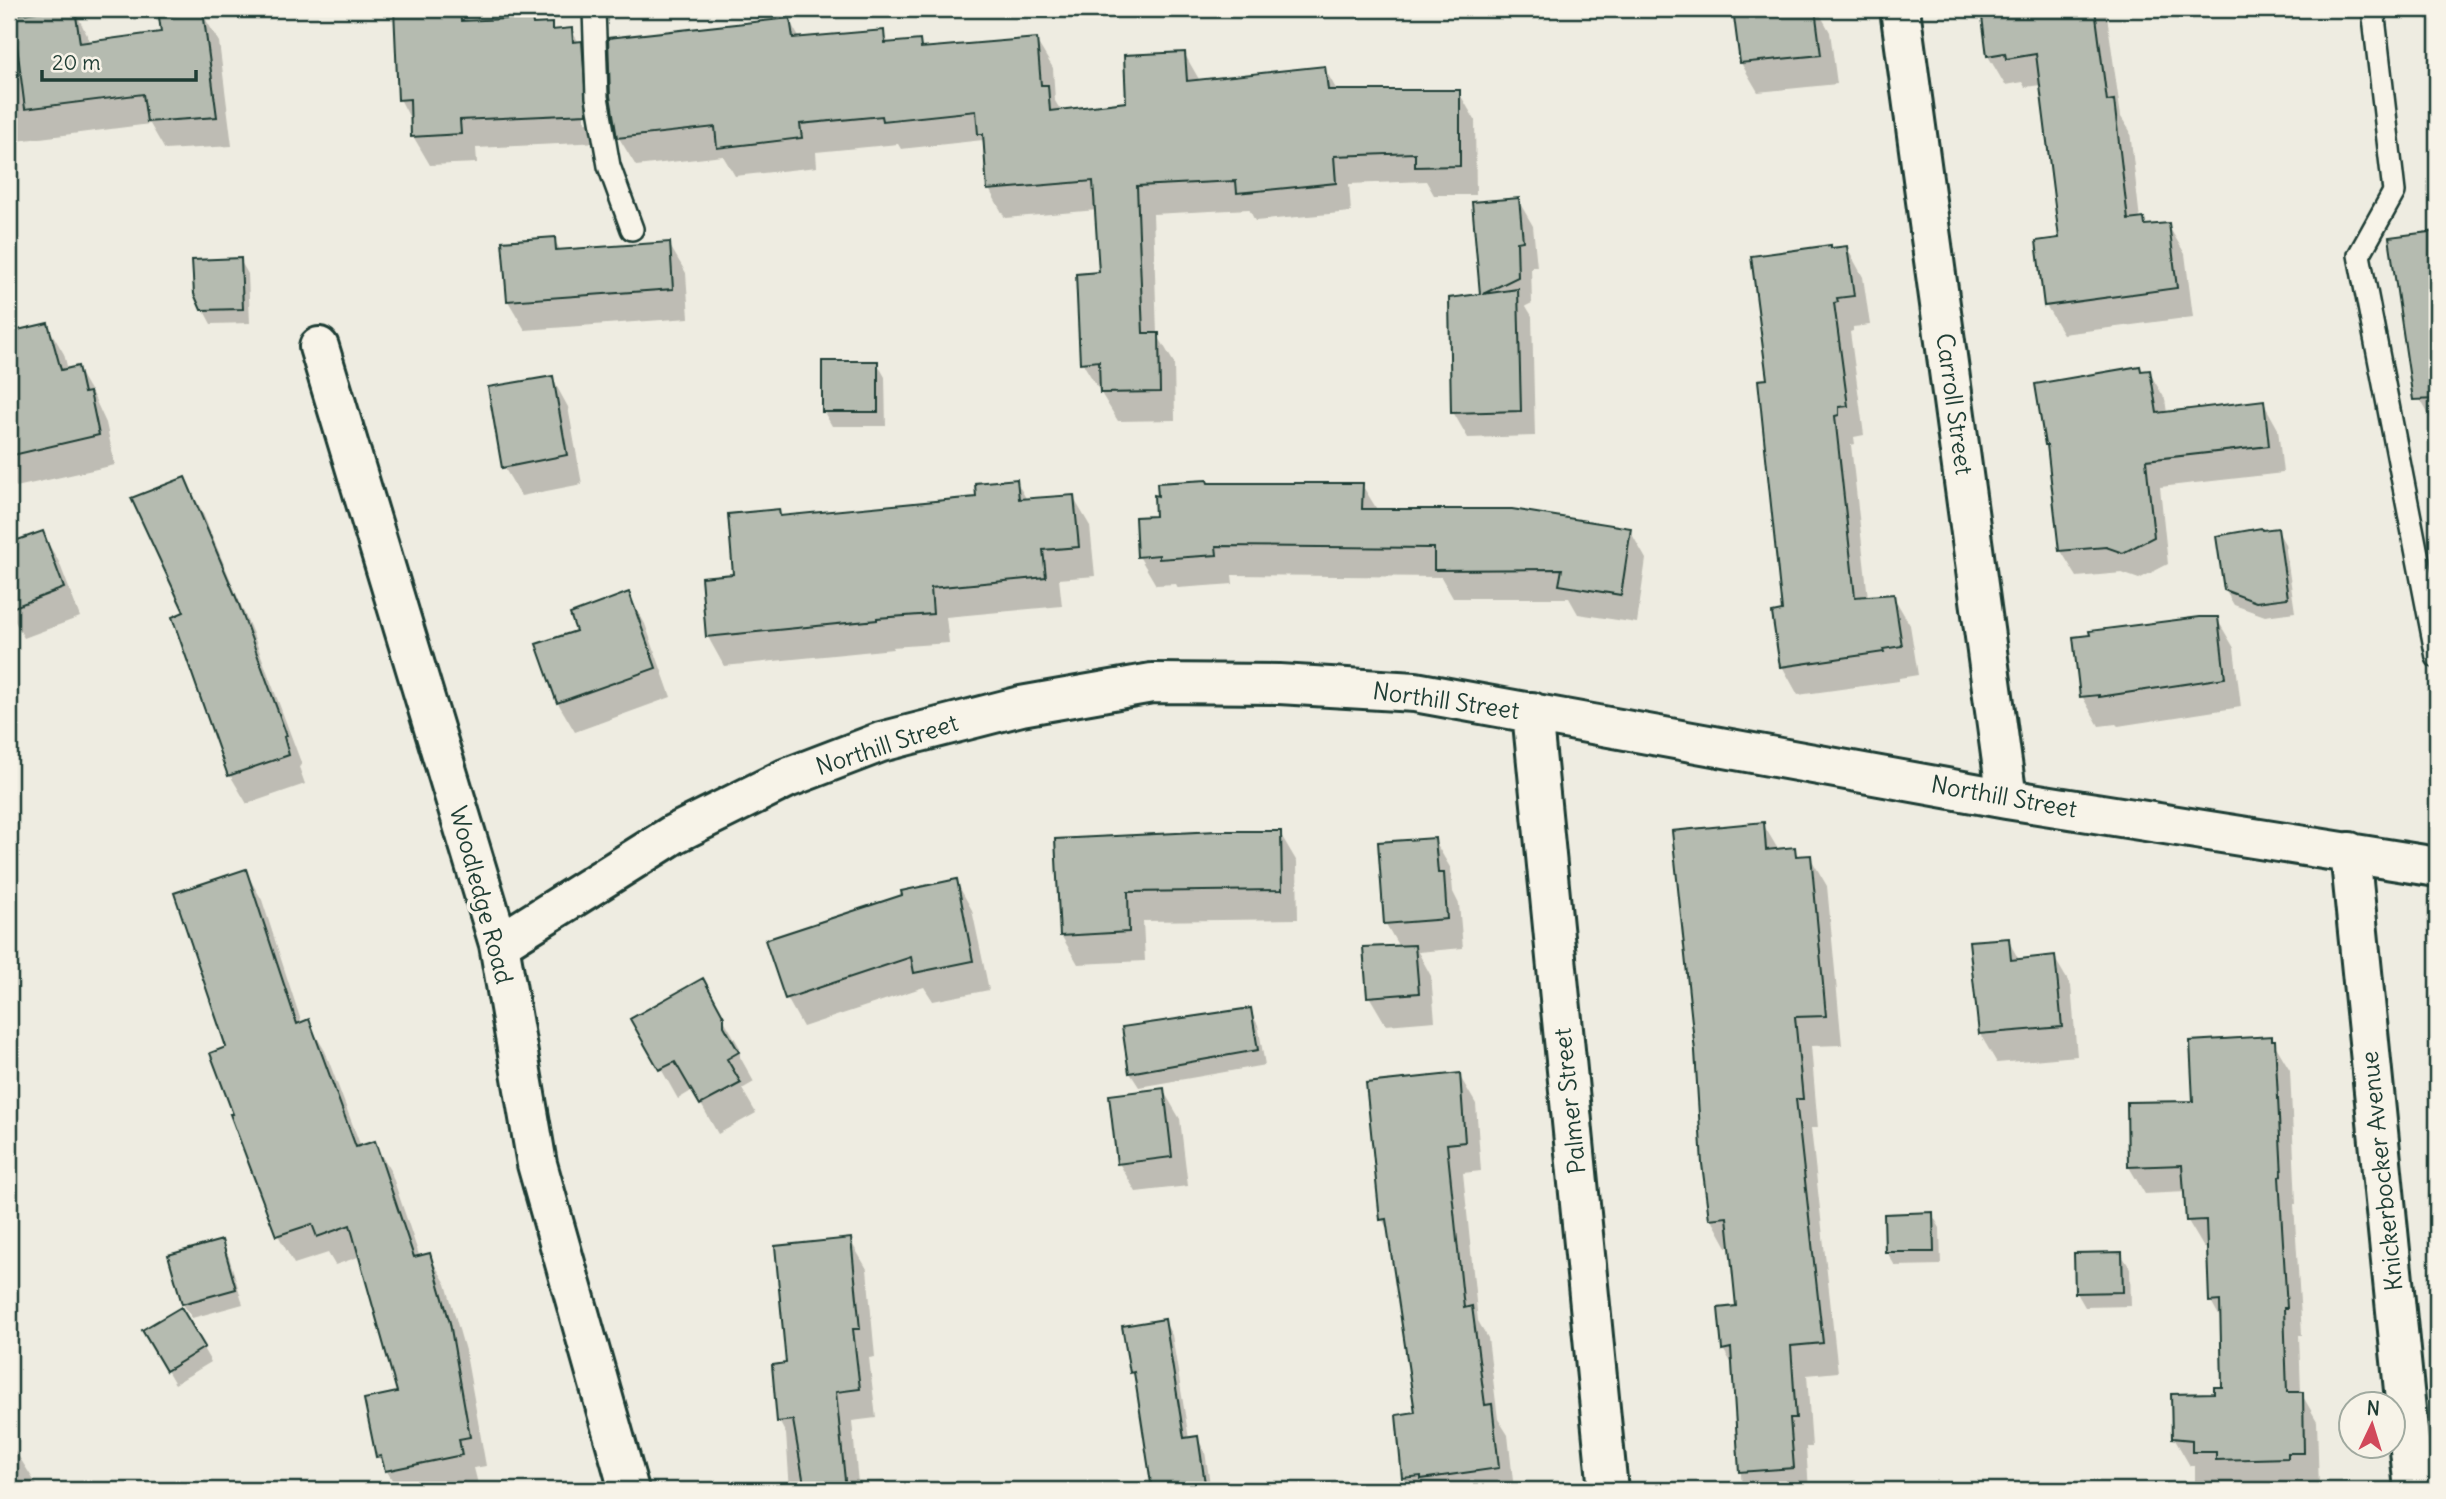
<svg xmlns="http://www.w3.org/2000/svg" width="2446" height="1499" font-family="Delius,sans-serif">
	<style>
		.shadow { fill: #0003; fill-rule: evenodd }
		.building { fill: #b5bbb0; stroke: #1f3d34; stroke-width: 2 }
		.lines { fill: none; stroke-linecap: round; stroke-linejoin: round }
		.service-casing { stroke: #1f3d34; stroke-width: 26 }
		.minor-casing { stroke: #1f3d34; stroke-width: 44 }
		.service { stroke: #f7f3e8; stroke-width: 21 }
		.minor { stroke: #f7f3e8; stroke-width: 38 }
		.labels { text-anchor: middle; stroke-width: 7; stroke-linejoin: round; paint-order: stroke }
		.street-label { font-size: 24px; fill: #1f3d34; stroke: #f7f3e8 }
	</style>
	<rect width="100%" height="100%" fill="#eeece1"/>
	<filter id="ink" filterUnits="userSpaceOnUse"><feTurbulence type="fractalNoise" baseFrequency=".0143" numOctaves="2"/><feDisplacementMap in="SourceGraphic" scale="14" xChannelSelector="R" yChannelSelector="G"/><feConvolveMatrix kernelMatrix="1 2 1 2 8 2 1 2 1" color-interpolation-filters="sRGB"/></filter>
	<g filter="url(#ink)">
		<!-- shadow -->
		<path class="shadow" d="M74,9L91,43L163,34L202,13L219,42L232,146L165,150L150,124L9,142V17Z
			M396,9H461L469,22L531,20L535,25L551,24L555,31L571,30L598,72L602,142L476,148L477,163L430,165L413,136L412,122L400,99ZM581,55L585,59L589,122H585Z
			M1767,9H1817L1830,32L1837,84L1758,92L1741,63L1736,13Z
			M1982,9H2106L2121,117L2130,131L2140,220H2143L2148,227L2168,225L2185,254L2193,317L2063,334L2046,305L2061,240L2041,85L2025,87L2022,82L2005,85L1988,56Z
			M789,20L800,39L883,32L889,44L919,42L924,50L1036,40L1053,68L1055,101L1061,111L1128,104L1184,53L1200,81L1324,68L1338,92L1458,91L1475,120L1476,195H1434L1426,181L1349,184L1351,212L1255,221L1249,209L1153,214L1157,334L1174,363L1175,420L1118,421L1082,362L1101,274L1097,210L1005,218L989,189L983,140L901,149L898,144L816,152L817,167L735,176L723,156L636,166L619,138Z
			M1518,200L1533,226L1537,267H1531L1532,303L1526,306L1532,316L1535,436L1468,438L1453,412L1482,295Z
			M2437,233V429L2412,385L2391,239Z
			M554,239L561,252L669,244L686,273L689,318L525,330L508,301L504,243Z
			M1847,248L1863,277L1870,325L1853,327V331L1850,332L1864,435L1854,437L1855,444L1851,445L1868,598L1893,596L1910,625L1918,675L1899,678V681L1798,695L1782,666L1784,613L1769,380L1832,250Z
			M240,260L248,274L250,323L211,324L203,309Z
			M47,325L64,354L68,370L77,368L94,397L106,423L115,465L16,487L9,476V384L14,383L9,333Z
			M877,363L885,377L886,426H832L824,412Z
			M2149,372L2165,399L2167,413L2263,402L2278,429L2283,473L2160,487L2168,564L2139,579L2122,573L2077,577L2061,551L2050,449L2047,444L2141,373Z
			M552,378L568,407L582,484L521,496L504,467Z
			M184,479L201,509L253,634L302,765L299,767L305,784L247,804L230,775L186,613Z
			M1016,481L1027,500L1073,497L1090,526L1095,576L1059,579L1062,606L946,617L949,643L892,647L893,649L724,666L708,637L703,579L735,576L778,511L782,517L978,498Z
			M1208,484L1362,485L1378,511L1629,529L1646,559L1637,623L1578,614L1569,598H1453L1441,577L1232,575L1233,584L1178,588L1176,584L1156,585L1139,556L1157,517Z
			M2277,530L2285,544L2295,612L2265,616L2234,605L2225,590Z
			M42,533L59,562L80,617L24,638L9,611V545Z
			M629,595L645,624L671,697L575,732L558,703L538,646L578,632Z
			M2217,619L2234,648L2241,707L2118,726L2116,724L2099,726L2082,696Z
			M1763,824L1779,851L1794,849L1799,858L1810,857L1827,886L1842,1045L1811,1046L1818,1128H1811L1838,1372L1807,1375L1812,1447H1806L1809,1490H1742L1734,1367L1723,1349L1738,1308L1732,1247H1727L1711,1218Z
			M1280,833L1297,862L1298,919L1143,921L1145,961L1078,964L1061,935L1057,841Z
			M1434,840L1451,869L1453,892L1459,904L1463,948L1418,952L1431,976L1435,1021L1386,1025L1369,996L1399,947L1386,924L1380,844Z
			M245,871L262,900L302,1024L308,1022L325,1051L361,1147L374,1143L391,1172L420,1258L429,1255L446,1284L466,1354L486,1466L474,1468L478,1484L448,1490H398L378,1456L399,1393L361,1256L335,1265L328,1253L294,1264L278,1235L235,1115L228,1048Z
			M956,881L972,910L989,990L933,1001L924,987L803,1027L787,998Z
			M2008,940L2019,960L2054,957L2071,986L2077,1056L1997,1063L1980,1034Z
			M702,981L740,1048V1057L754,1082L742,1089L756,1113L718,1134L693,1090L678,1099L633,1019Z
			M1250,1010L1258,1025L1265,1065L1139,1087L1130,1073Z
			M2271,1038L2290,1070L2296,1204H2294L2302,1335H2299L2301,1393L2317,1421L2319,1490H2195V1466H2190L2174,1438L2224,1389L2222,1321L2211,1301L2209,1248H2204L2188,1221L2186,1192L2145,1194L2129,1167L2195,1103Z
			M1459,1075L1476,1104L1481,1171L1463,1173L1478,1321L1488,1338L1498,1419L1508,1435L1514,1490H1409L1404,1478L1398,1416L1417,1414L1390,1233L1382,1219Z
			M1163,1090L1180,1119L1188,1186L1136,1192L1119,1163Z
			M1932,1214L1940,1228L1941,1265L1895,1266L1887,1252Z
			M850,1240L867,1269L875,1357L869,1358L876,1418L852,1421L858,1483L889,1481L894,1490H790L786,1434L779,1421L788,1365Z
			M221,1242L229,1257L243,1304L192,1318L183,1304Z
			M2121,1254L2130,1268L2131,1306L2085,1307L2077,1293Z
			M180,1309L211,1362L175,1384L144,1331Z
			M1164,1321L1172,1335L1189,1439L1197,1438L1205,1452L1211,1490H1154L1137,1383L1132,1372Z
			M9,1441L40,1490H9Z"/>
		<!-- building -->
		<path class="building" d="M62,9H75L80,43L161,32L159,17L203,11L217,117L147,122L143,94L25,109L13,15Z
			M394,9H460L461,21L532,18L533,24L552,23V30L572,28L573,42L582,41L587,114L460,120L461,134L411,137L410,99L398,100Z
			M1733,9H1815L1821,55L1740,63Z
			M1981,9H2095L2107,101L2114,100L2128,220L2144,218L2145,225L2169,223L2177,288L2044,306L2036,241L2059,238L2036,54L2006,59L2005,53L1987,56Z
			M790,18L793,38L884,30L885,43L920,40L921,48L1037,38L1041,85H1048L1050,111L1126,102L1124,55L1185,52L1187,81L1325,66L1328,90H1460V166L1415,167V153L1334,156L1336,183L1237,193L1236,181L1137,186L1143,333H1159L1160,392L1100,393L1099,361L1080,363L1076,274L1099,272L1093,181L987,190L983,134H978L976,111L883,121L882,116L800,124L802,138L717,148L715,127L617,138L610,96L608,38Z
			M1519,198L1523,241L1517,242L1518,277L1483,294L1518,289L1521,411L1451,413L1449,298L1480,294L1472,202Z
			M2437,231V399L2413,400L2389,237Z
			M555,237L556,250L670,242L673,289L507,301L502,241Z
			M1831,245V248L1847,246L1854,296L1837,298L1838,302L1834,303L1848,406L1839,407V415L1835,416L1855,597L1894,594L1902,646L1883,649L1884,652L1780,667L1772,613L1782,611L1758,380L1767,379L1751,256Z
			M241,258L243,309L201,310L194,294L192,260Z
			M48,323L61,370L78,366L84,393L90,392L99,435L9,456V332Z
			M822,361H878V412H822Z
			M2140,366L2141,371L2150,370L2157,413L2264,400L2269,446L2146,460L2154,537L2123,553L2106,547L2059,551L2047,445H2045L2035,384Z
			M553,376L567,455L502,468L488,387Z
			M185,477L238,602L287,736L284,737L289,755L228,776L172,617L184,612L131,498Z
			M1017,479L1019,499L1074,495L1079,547L1043,550L1046,577L931,588L933,614L877,618V620L706,637L701,577L733,574L728,514L779,509L780,516L976,497L975,483Z
			M1207,480L1208,483H1363L1362,509H1512L1631,528L1621,595L1559,585L1562,569L1434,570V548L1216,546L1217,555L1159,559V555L1137,557L1135,517L1155,516L1154,495L1158,496L1157,483Z
			M2261,528L2262,530L2278,528L2288,598L2256,602L2224,590L2216,536Z
			M43,531L64,588L9,609V543Z
			M629,592L656,668L557,703L536,644L576,631L570,614Z
			M2200,617H2218L2225,678L2099,697V695L2080,697L2073,637L2090,635L2089,631Z
			M1764,822L1766,850L1795,847L1796,856L1811,855L1826,1016L1795,1017L1803,1099H1796L1823,1343L1791,1346L1796,1418H1790L1794,1468L1739,1472L1731,1348L1722,1350L1718,1308L1736,1306L1727,1217L1709,1219L1702,1164L1695,1051L1672,831Z
			M1217,831H1281L1282,890L1128,892L1129,932L1060,936L1055,839Z
			M1435,838L1438,873H1444L1447,919L1384,924L1378,842Z
			M246,869L297,1024L309,1019L356,1147L375,1141L414,1257L430,1253L450,1323L470,1437L459,1439L462,1455L385,1471L381,1456L376,1457L364,1399L397,1392L350,1225L317,1237L312,1224L276,1236L230,1114H233L210,1053L226,1047L174,893Z
			M957,879L973,961L914,973L911,957L785,999L765,940L902,895L901,891Z
			M2009,938L2011,960L2055,955L2062,1027L1979,1034L1969,941Z
			M1415,945L1419,993L1367,997L1363,947Z
			M703,978L724,1017V1026L739,1052L727,1059L741,1083L700,1105L675,1062L659,1070L630,1019Z
			M1251,1008L1258,1050L1129,1073L1122,1027Z
			M2272,1036V1040H2275L2282,1176L2279,1177L2287,1308H2284L2287,1392H2303L2304,1453H2288V1458L2216,1460V1452H2192V1440L2172,1438L2171,1394L2214,1393V1387H2222L2220,1301L2209,1302L2206,1220L2186,1221L2182,1165L2128,1167L2127,1102L2193,1101L2190,1041Z
			M1460,1073L1465,1142L1447,1144L1464,1308L1472,1306L1485,1405L1492,1404L1499,1468L1421,1479V1476L1402,1478L1396,1415L1415,1412L1386,1219L1380,1220L1366,1083Z
			M1164,1088L1172,1157L1117,1164L1109,1095Z
			M1933,1212L1934,1252H1885L1884,1214Z
			M851,1238L860,1329H853L860,1389L836,1392L846,1490H805L793,1420L777,1422L772,1365L786,1363L775,1246Z
			M222,1240L236,1289L182,1304L168,1255Z
			M2122,1252L2123,1292L2075,1293L2074,1253Z
			M181,1307L205,1347L166,1371L142,1330Z
			M1165,1319L1184,1438L1198,1436L1206,1490H1152L1134,1372L1130,1373L1122,1326Z"/>
		<g class="lines">
			<!-- service casing -->
			<g class="service-casing">
				<path id="service" d="M594,9L597,97L609,166L632,229
					M2373,9L2394,192L2359,255L2437,657"/>
			</g>
			<!-- minor casing -->
			<g class="minor-casing">
				<path id="minor" d="M1900,9L2007,799
					M319,347L499,944L537,1164L629,1490
					M1532,712L1608,1490
					M2350,852L2414,1490
					M499,944L674,834L787,778L881,742L1021,706L1152,683L1279,684L1415,692L2007,799L2437,867"/>
			</g>
			<!-- service -->
			<use href="#service" class="service"/>
			<!-- minor -->
			<use href="#minor" class="minor"/>
		</g>
	</g>
	<g class="labels">
		<!-- street labels -->
		<g class="street-label">
			<text transform="translate(1954 404) rotate(82)" y="8">Carroll Street</text>
			<text transform="translate(1446 701) rotate(8)" y="8">Northill Street</text>
			<text transform="translate(887 745) rotate(-18)" y="8">Northill Street</text>
			<text transform="translate(2004 797) rotate(10)" y="8">Northill Street</text>
			<text transform="translate(481 895) rotate(75)" y="8">Woodledge Road</text>
			<text transform="translate(1570 1101) rotate(-96)" y="8">Palmer Street</text>
			<text transform="translate(2382 1171) rotate(-96)" y="8">Knickerbocker Avenue</text>
		</g>
	</g>
	<!-- margin -->
	<rect width="2446" height="1499" fill="none" stroke="#f7f3e8" stroke-width="35"/>
	<rect x="18" y="18" width="2411" height="1464" fill="none" stroke="#1f3d34" stroke-width="2.5" filter="url(#ink)"/>
	<!-- north arrow -->
	<g transform="translate(2372 1425) rotate(4)"><circle r="33" fill="#f7f3e8" stroke="#a1aaa0" stroke-width="2"/>
	<path d="M0-5L12 26L0 18L-12 26Z" fill="#d1495b"/>
	<text y="-10" font-size="19" font-weight="bold" text-anchor="middle" fill="#1f3d34">N</text>
	</g>
	<!-- scale -->
	<path d="M42 70v10h154v-10" fill="none" stroke="#1f3d34" stroke-width="3.5"/>
	<text x="52" y="70" font-size="21" fill="#1f3d34" stroke="#f7f3e8" stroke-width="5" paint-order="stroke">20 m</text>
</svg>
